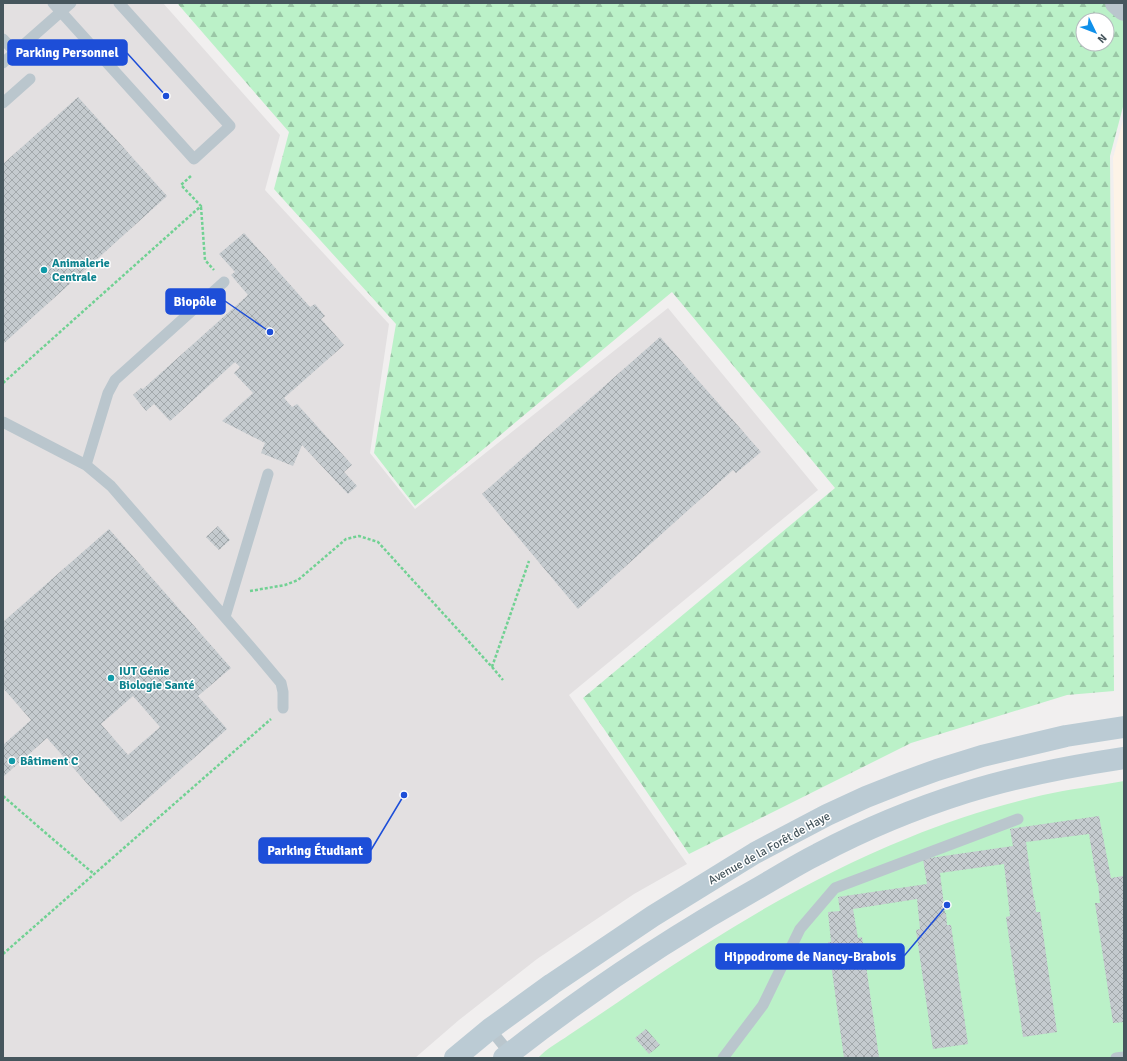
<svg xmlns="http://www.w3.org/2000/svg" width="1127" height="1061" font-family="Signika,sans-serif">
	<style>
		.commercial { fill: #fdf3e7 }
		.education { fill: #e3e0e1 }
		.forest { fill: url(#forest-firs); fill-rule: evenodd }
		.pitch { fill: #bbf1c8 }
		.building { fill: url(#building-cross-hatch); fill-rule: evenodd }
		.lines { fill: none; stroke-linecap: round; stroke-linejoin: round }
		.path { stroke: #71d193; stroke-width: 2.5; stroke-dasharray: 3 2; stroke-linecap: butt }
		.lane { stroke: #bac6cd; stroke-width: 11 }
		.street { stroke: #bac6cd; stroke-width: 22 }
		.secondary { stroke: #bbcbd4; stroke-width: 22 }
		.culture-dot { fill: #0f9aa8; stroke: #fff; stroke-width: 1.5 }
		.labels { text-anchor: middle; stroke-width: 3; stroke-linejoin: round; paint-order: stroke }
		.culture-label { font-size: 12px; font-weight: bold; fill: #0d838f; stroke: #fff; text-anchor: start }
		.street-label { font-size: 12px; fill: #46565d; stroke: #fff }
		.leader { fill: none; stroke: #1d4ed8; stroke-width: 1.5 }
		.callout-dot { fill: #1d4ed8; stroke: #fff; stroke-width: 1.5 }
		.callout { fill: #1d4ed8; stroke: #1d4ed8; stroke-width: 1.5 }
		.callout-label { font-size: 13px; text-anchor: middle; font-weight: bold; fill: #fff }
	</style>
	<defs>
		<pattern id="forest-firs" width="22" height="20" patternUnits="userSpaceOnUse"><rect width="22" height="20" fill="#bbf1c8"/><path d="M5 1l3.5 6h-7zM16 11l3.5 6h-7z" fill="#9ac6a6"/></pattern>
		<pattern id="building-cross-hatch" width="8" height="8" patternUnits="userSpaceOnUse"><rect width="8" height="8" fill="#c5cbcf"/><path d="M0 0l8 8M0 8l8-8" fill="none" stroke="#a2a8ab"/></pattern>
	</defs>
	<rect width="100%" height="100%" fill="#f1efef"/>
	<!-- commercial -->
	<path class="commercial" d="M1124,117V667L1113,158Z"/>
	<!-- education -->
	<path class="education" d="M3,3H163L280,135L265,190L389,324L370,453L415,509L668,308L818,490L569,695L687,864L634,894L537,959L459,1020L415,1058H3Z"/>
	<!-- forest -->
	<path class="forest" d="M177,3H1112L1124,14V103L1110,156L1114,691L1067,695L911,743L689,854L583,698L835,488L672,292L415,506L374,453L396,324L274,189L289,132ZM1083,20H1107V44H1083Z"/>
	<!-- pitch -->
	<path class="pitch" d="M1124,781V1058H538C546,1049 559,1042 569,1035C593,1019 617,1003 640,987C725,930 813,876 908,838C951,820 997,806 1043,795C1069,789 1097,786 1124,781Z"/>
	<!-- building -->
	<path class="building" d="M78,97L167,196L3,344V164Z
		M244,233L310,307L315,304L325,316L321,319L344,345L284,398L292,407L297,404L352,465L344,472L357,486L348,494L302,445L293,466L261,453L265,443L222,421L253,393L234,373L240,367L235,362L170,421L154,404L146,411L133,395L141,388L143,389L248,295L231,275L235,272L219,254Z
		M660,337L761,452L736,473L733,470L578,609L482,494Z
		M218,526L230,540L219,550L206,537Z
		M109,529L231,668L198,696L227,729L121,822L47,738L3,777V745L31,720L3,688V622ZM133,696L160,727L128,755L101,724Z
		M1099,816L1111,878L1123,876L1124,885V887H1123L1124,899V1022L1113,1023L1095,903H1100L1098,883H1097L1089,834L1026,842L1034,900H1035L1036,912H1040L1057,1032L1023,1037L1006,917L1010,916L1004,864L940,873L945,913H946L947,925H951L968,1044L933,1049L916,930L920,929L917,899L853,909L858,938L862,937L879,1057L869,1058H844L828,942H831L828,912L840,911L838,897L927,884L923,859L1013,846L1010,829Z
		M646,1029L660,1045L649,1054L635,1038Z"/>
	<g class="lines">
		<!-- path -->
		<path class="path" d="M201,207L205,260L214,270
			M3,383L201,206L181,185L192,175
			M250,591L285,585L298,580L346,539L359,536L378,542L492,667L503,680
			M492,667L529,561
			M3,796L48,835L94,874
			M3,954L271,719"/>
		<!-- lane -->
		<path class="lane" d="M53,3L194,159L230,126L119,3
			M3,39L15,52
			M3,63L71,3
			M3,103L30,79
			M3,422L86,465L111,486L255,652L281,683L283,692V708
			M86,465L108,393L115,380L224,282
			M225,617L268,474
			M490,1029L512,1056
			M723,1058L763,1005L800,929L835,888L1018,819
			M1116,1058L1124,1057"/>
		<!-- street -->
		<path class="street" d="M1116,3L1124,10"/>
		<!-- secondary -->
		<path class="secondary" d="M455,1058L490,1029L552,984L653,916L755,853L827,815L866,797L904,782L937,770L982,756L1066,736L1124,727
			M504,1058C585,994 671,937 760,887C779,876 798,864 818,854C865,829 916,808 967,792C1018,776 1071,766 1124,758"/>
	</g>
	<!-- markers -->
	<g class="culture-dot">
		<circle cx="44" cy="270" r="4"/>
		<circle cx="111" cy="678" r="4"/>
		<circle cx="12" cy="761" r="4"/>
	</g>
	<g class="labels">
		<!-- culture labels -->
		<g class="culture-label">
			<text x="52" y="267">Animalerie<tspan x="52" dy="14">Centrale</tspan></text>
			<text x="119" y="675">IUT Génie<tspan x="119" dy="14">Biologie Santé</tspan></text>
			<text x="20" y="765">Bâtiment C</text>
		</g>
		<!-- street labels -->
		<g class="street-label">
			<text transform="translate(769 848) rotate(-29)" y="4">Avenue de la Forêt de Haye</text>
		</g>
	</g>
	<!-- callouts -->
	<path class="leader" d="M166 96L127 53M270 332L225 301M404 795L371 850M947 905L904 956"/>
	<g class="callout-dot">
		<circle cx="166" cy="96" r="4"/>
		<circle cx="270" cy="332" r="4"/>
		<circle cx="404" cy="795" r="4"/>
		<circle cx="947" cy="905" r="4"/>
	</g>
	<g class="callout">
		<rect x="8" y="40" width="119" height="25" rx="4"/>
		<rect x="166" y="289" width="59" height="25" rx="4"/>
		<rect x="259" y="838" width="112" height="25" rx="4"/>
		<rect x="716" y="944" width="188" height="25" rx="4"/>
	</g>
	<g class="callout-label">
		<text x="67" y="57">Parking Personnel</text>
		<text x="195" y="306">Biopôle</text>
		<text x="315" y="855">Parking Étudiant</text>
		<text x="810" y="961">Hippodrome de Nancy-Brabois</text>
	</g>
	<!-- border -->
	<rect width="1127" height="1061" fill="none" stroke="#46565d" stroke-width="8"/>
	<!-- north arrow -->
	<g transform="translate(1095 32) rotate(133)"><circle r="19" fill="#ffffff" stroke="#b5bbbe"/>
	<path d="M0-3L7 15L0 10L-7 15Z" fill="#1090ea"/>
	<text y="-6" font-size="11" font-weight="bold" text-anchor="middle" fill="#46565d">N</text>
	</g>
</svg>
